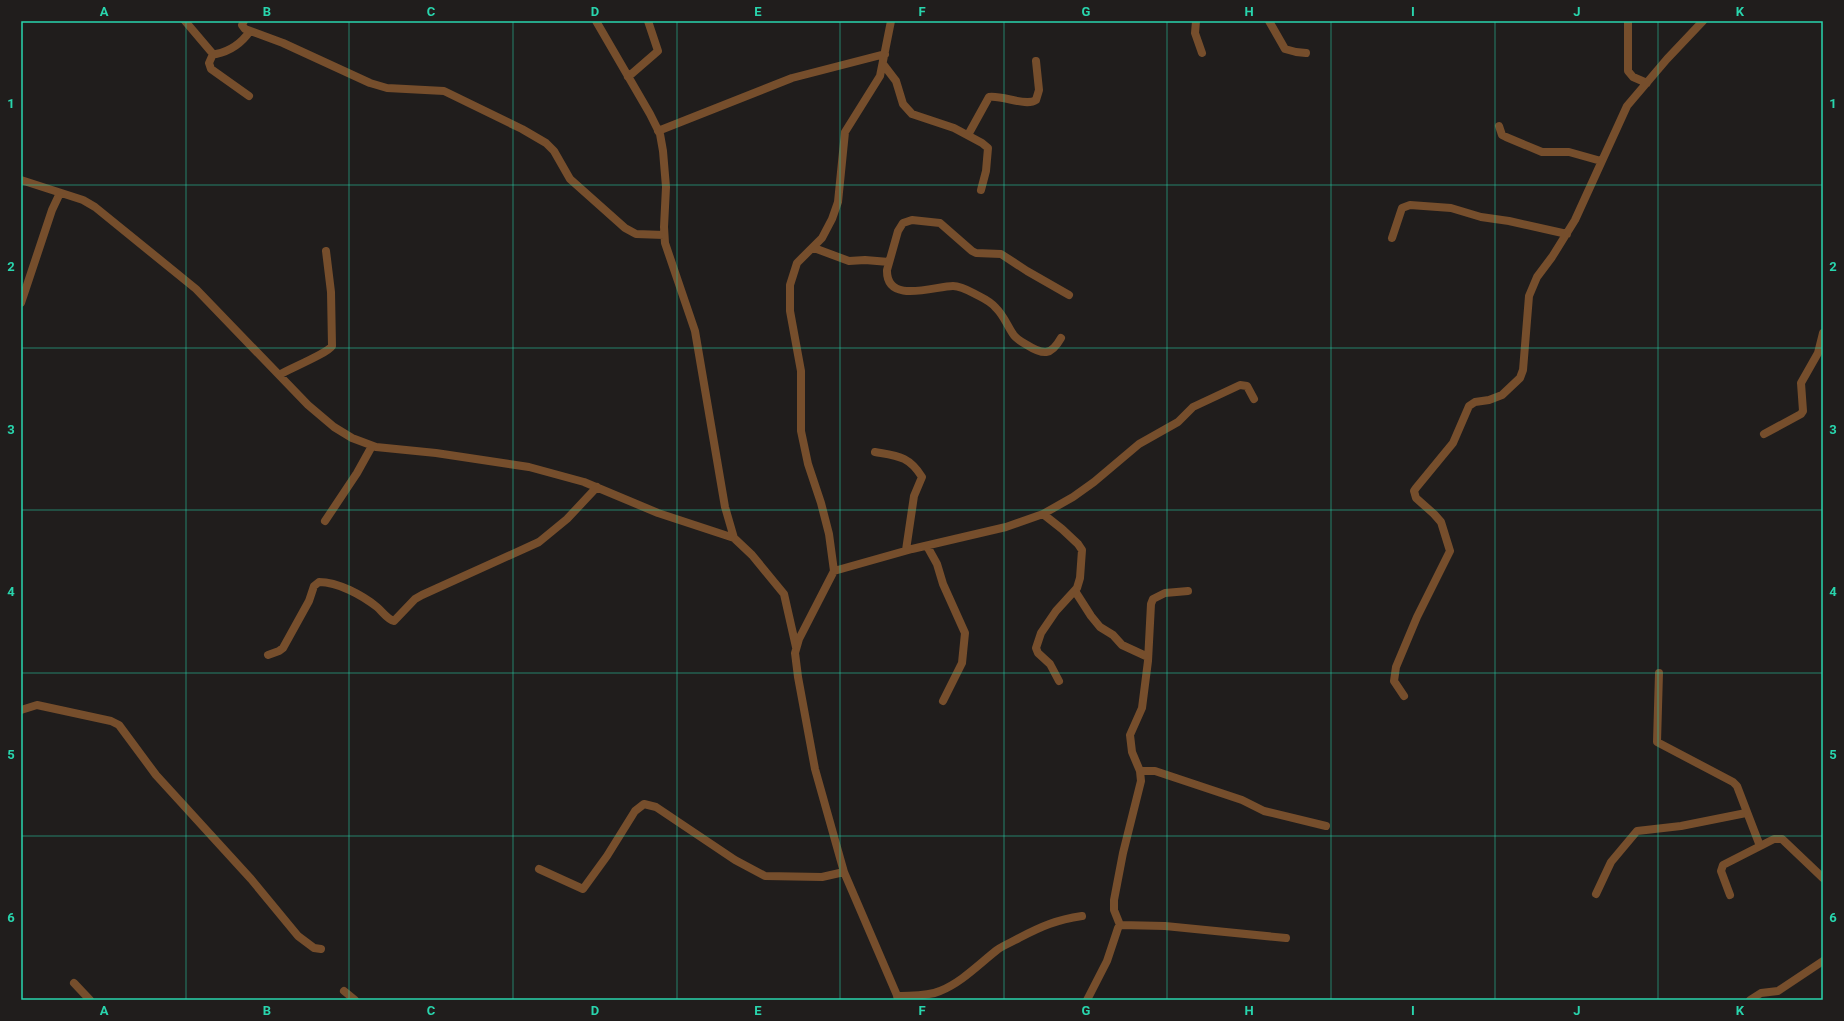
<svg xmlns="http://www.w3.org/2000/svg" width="1844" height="1021" font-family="Roboto,sans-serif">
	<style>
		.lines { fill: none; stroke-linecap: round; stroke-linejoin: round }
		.minor { stroke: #764e2c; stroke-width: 8 }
		.grid { fill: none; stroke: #29d5ad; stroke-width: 1; stroke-opacity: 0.55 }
		.neatline { fill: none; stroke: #29d5ad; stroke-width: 1.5 }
		.grid-label { font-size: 13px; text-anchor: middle; font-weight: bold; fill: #29d5ad }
	</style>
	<rect width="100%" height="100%" fill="#201d1c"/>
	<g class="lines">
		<!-- minor -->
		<path class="minor" d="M185,21L213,54H216C231,51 241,44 250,31
			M244,21L242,25L245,29L283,43L370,83L387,88L444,91L522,129L546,143L554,151L570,179L625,228L636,234L664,235
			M596,21L650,114L660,134L663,151L666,187L664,227L665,243L695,331L725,507L734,538
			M891,21L880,76L845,132L838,202L832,219L822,238L797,263L790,285V311L801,371V431L808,464L821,503L829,534L834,571L799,639L795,653L798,677L815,769L844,872L899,1000
			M1196,21L1195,33L1202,53
			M1269,21L1285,49L1296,52L1306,53
			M1628,21V71L1633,77L1647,83
			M213,54L209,63L211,69L249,96
			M883,64L896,81L903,104L912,114L954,128L982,143L988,148L986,171L981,190
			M628,77L658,51L648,21
			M1499,126L1502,135L1506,137L1542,152H1569L1601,161
			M658,131L792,78L885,54
			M968,135L989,97C1003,95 1026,107 1036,100L1039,90L1036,61
			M21,180L83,200L95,207L196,289L308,405L334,427L352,438L376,447L436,453L529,467L584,482L658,513L734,538L752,555L784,594L796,647
			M1392,238L1402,208L1410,205L1451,208L1481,217L1509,221L1567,234
			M814,248L849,261L865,260L889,262
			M21,303L52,210L60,193
			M1061,338C1051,356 1043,355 1027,345C1022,342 1016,339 1013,334C1007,325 1004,316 996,308C992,303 985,299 979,296C971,292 962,286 953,286C935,286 886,305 887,270L898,231L903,223L912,220L940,223L972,251L976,253L1001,254L1027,271L1069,295
			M279,375C289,369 328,353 332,346L331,292L326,251
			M1764,434L1801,414L1803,411L1801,383L1818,353L1823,333
			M875,452C898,456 909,456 922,477L914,496L906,550
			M1043,514L1062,529L1078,544L1082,550L1080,578L1077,588L1056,611L1041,633L1036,648L1038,653L1050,664L1059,681
			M325,521L357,473L372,446
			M927,546L937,564L943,584L965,633L962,663L943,701
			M834,571L912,549L1006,527L1043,514L1073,497L1094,482L1139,444L1178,422L1193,407L1240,385L1247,386L1254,399
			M1075,591L1091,616L1100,627L1113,635L1122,645L1148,657
			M268,655L279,651L283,648L309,601L314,586L319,582C338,582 362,595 377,607C382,611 387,619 394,621L415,599L422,595L539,542L567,519L597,487
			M1659,673L1657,742L1733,782L1737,786L1760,846
			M1404,696L1394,681L1396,667L1417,617L1450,551L1441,522L1434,514L1416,498L1414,491L1416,488L1453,443L1469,406L1475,402L1489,400L1502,395L1520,378L1523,370L1529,296L1537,277L1552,257L1575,220L1627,106L1667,59L1703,21
			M21,710L37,705L111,721L119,725L156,775L251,879L298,936L314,948L321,949
			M1140,771H1155L1242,800L1264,811L1326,826
			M539,869L583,889L607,856L635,811L644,804L656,807L735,860L765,876L822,877L844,872
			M1596,894L1611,862L1637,831L1681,826L1746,813
			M1730,895L1721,871L1723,865L1774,839H1782L1823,878
			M1120,925L1114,910V900L1123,853L1141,781L1140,771L1132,752L1130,735L1142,708L1148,661L1151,604L1153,599L1165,593L1188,591
			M74,983L90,1000
			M344,991L355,1000
			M897,996C911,995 927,997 940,991C962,982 979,964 997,950C1004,945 1012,942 1019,938C1042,926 1056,920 1082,916
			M1087,1000L1107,961L1118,928L1120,925L1165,926L1286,938
			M1750,1000L1761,993L1778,991L1823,961"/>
	</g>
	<!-- grid -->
	<path class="grid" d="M186,21V1000M349,21V1000M513,21V1000M677,21V1000M840,21V1000M1004,21V1000M1167,21V1000M1331,21V1000M1495,21V1000M1658,21V1000M21,185H1823M21,348H1823M21,510H1823M21,673H1823M21,836H1823"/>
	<!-- border -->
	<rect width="1844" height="1021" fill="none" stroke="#201d1c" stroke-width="44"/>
	<rect x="22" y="22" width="1800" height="977" class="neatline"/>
	<g class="grid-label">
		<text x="104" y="16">A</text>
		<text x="267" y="16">B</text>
		<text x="431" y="16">C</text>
		<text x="595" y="16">D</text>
		<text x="758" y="16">E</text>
		<text x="922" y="16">F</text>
		<text x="1086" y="16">G</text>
		<text x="1249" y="16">H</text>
		<text x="1413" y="16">I</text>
		<text x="1577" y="16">J</text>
		<text x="1740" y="16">K</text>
		<text x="11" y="108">1</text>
		<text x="1833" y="108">1</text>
		<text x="11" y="271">2</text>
		<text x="1833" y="271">2</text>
		<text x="11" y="434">3</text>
		<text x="1833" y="434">3</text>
		<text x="11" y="596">4</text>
		<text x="1833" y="596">4</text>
		<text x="11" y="759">5</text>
		<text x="1833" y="759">5</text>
		<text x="11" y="922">6</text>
		<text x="1833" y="922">6</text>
		<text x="104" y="1015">A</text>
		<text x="267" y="1015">B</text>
		<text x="431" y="1015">C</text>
		<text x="595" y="1015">D</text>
		<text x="758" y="1015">E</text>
		<text x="922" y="1015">F</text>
		<text x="1086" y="1015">G</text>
		<text x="1249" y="1015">H</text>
		<text x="1413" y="1015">I</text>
		<text x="1577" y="1015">J</text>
		<text x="1740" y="1015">K</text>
	</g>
</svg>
